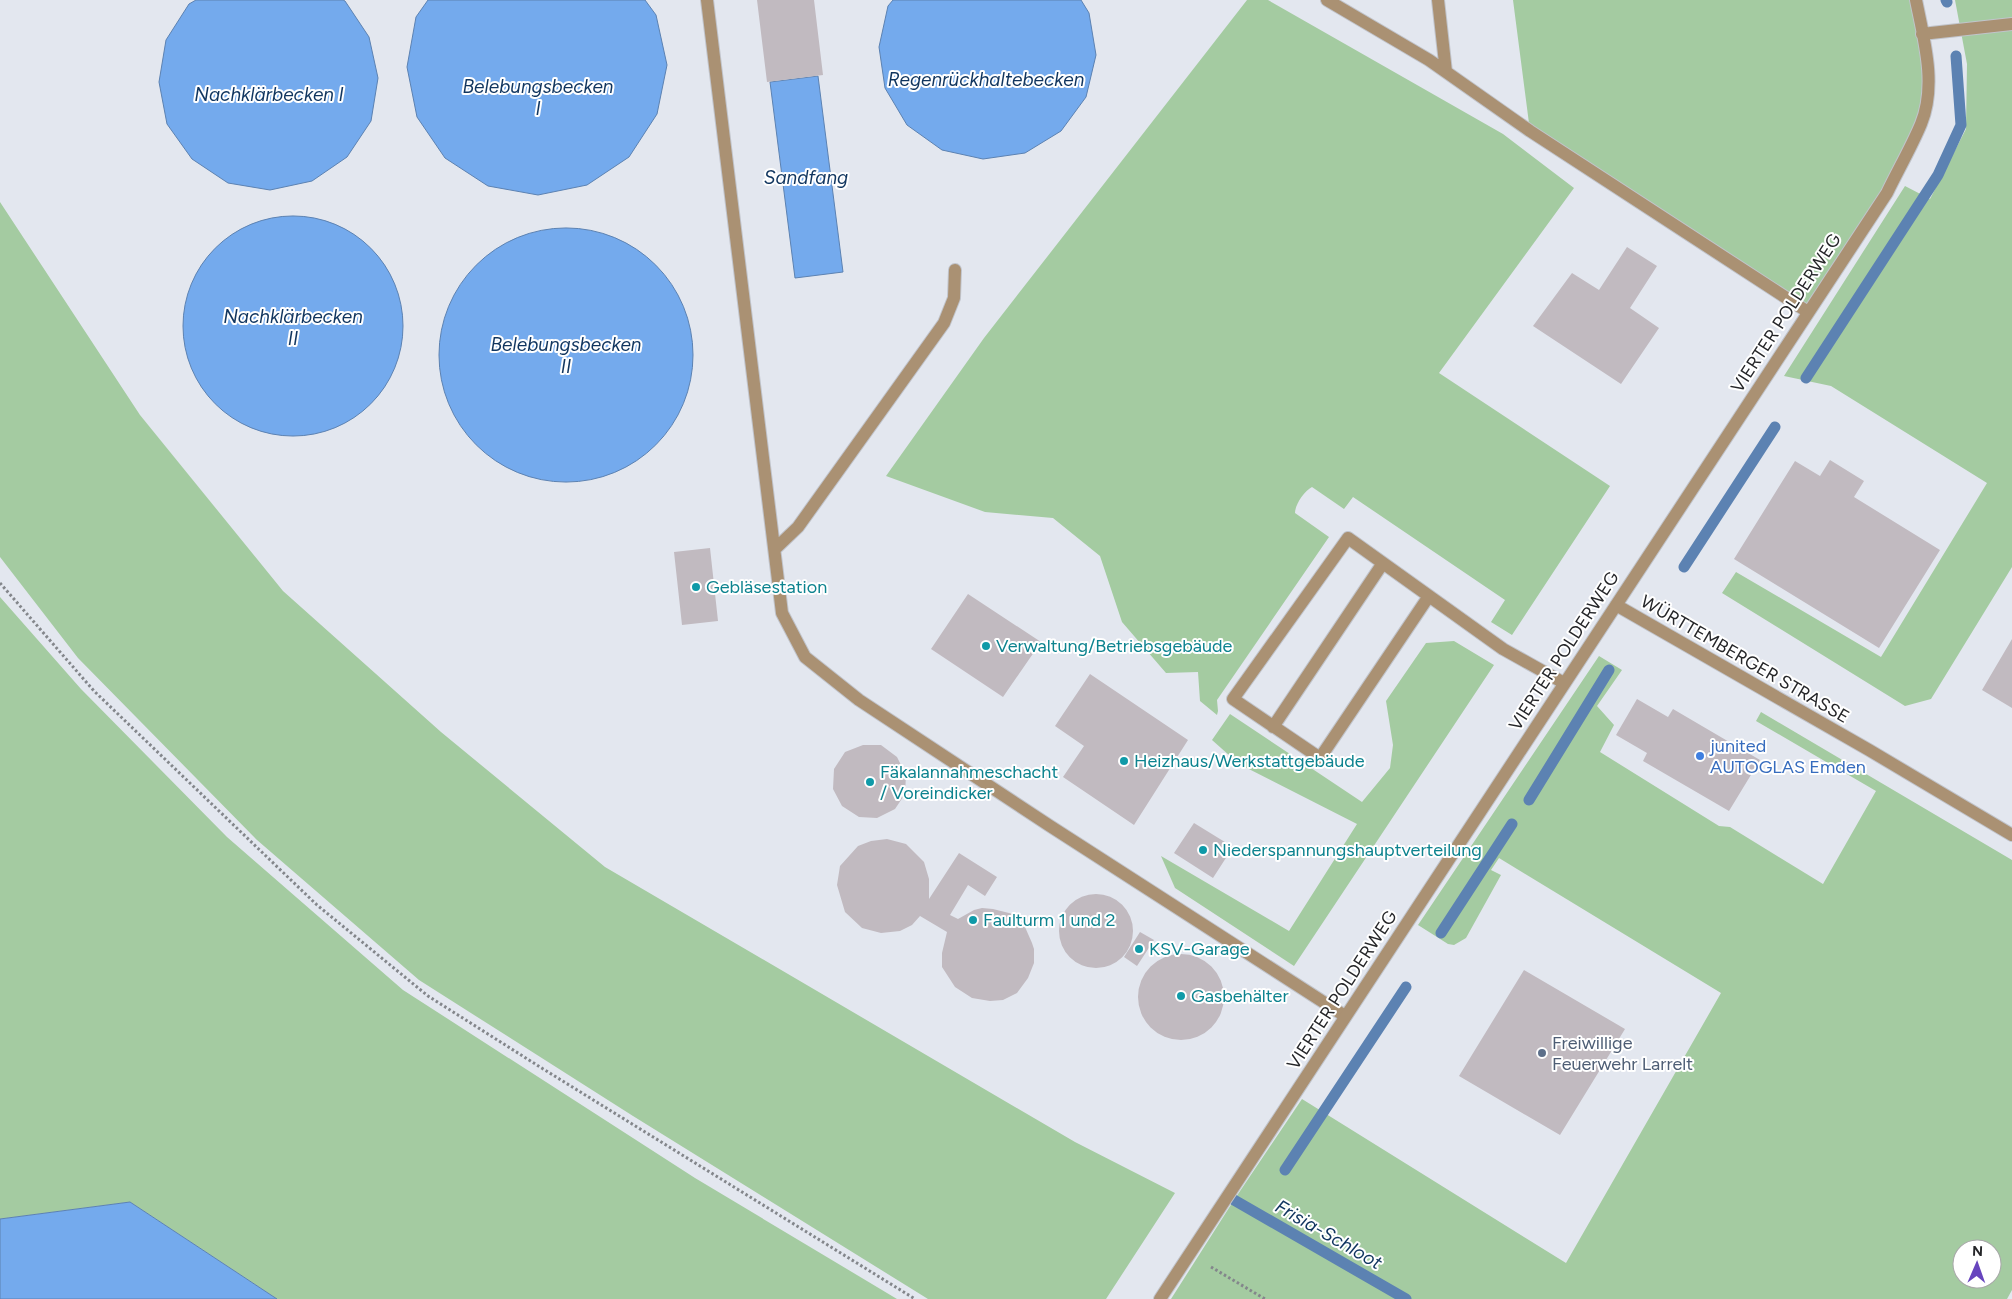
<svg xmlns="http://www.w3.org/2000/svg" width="2012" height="1299" font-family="Figtree,sans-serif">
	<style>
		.green { fill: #a4cba1; fill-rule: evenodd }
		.water { fill: #74aaed; stroke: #5c82b2 }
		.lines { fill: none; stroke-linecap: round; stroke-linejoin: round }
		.stream { stroke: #5c82b2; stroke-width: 11 }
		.building { fill: #c1bac0 }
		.service-casing { stroke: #c1c4cb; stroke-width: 14 }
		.minor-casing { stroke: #c1c4cb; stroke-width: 14 }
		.path { stroke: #83868b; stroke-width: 3; stroke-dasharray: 2.5 2.5; stroke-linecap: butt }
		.service { stroke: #aa9173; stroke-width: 12 }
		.minor { stroke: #aa9173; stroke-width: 12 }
		.culture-dot { fill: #0f9aa8; stroke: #fff; stroke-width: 2 }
		.shop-dot { fill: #3f7fe0; stroke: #fff; stroke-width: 2 }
		.service-dot { fill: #5c6f8a; stroke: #fff; stroke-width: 2 }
		.labels { text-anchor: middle; stroke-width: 4; stroke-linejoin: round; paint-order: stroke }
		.street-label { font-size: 18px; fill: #252629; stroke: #fff }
		.culture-label { font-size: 18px; fill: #0d838f; stroke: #fff; text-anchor: start }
		.shop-label { font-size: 18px; fill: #366cbe; stroke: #fff; text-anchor: start }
		.service-label { font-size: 18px; fill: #4e5e75; stroke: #fff; text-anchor: start }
		.water-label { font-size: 19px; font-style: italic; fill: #10355f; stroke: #fff }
	</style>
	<rect width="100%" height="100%" fill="#e3e7ef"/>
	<!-- green -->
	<path class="green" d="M1247,0H1268L1503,134L1574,188L1439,373L1610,486L1512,635L1491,622L1505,600L1353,497L1344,509L1312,487C1304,491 1295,505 1295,513L1329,537L1217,700L1218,711L1217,715L1200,701L1198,672L1166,673L1122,622L1100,556L1053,518L985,512L886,476L984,338Z
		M1513,0H1916L1927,94L1887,193L1808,312L1530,131Z
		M1955,0H2012V567L1931,699L1905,706L1722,593L1736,572L1881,657L1987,483L1831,386L1784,376L1905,186L1930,199L1966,129L1967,64Z
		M0,202L140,415L283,591L441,732L605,867L1075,1142L1175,1193L1106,1299H928L633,1116L419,980L257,840L78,658L0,557Z
		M0,597L81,689L227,837L403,990L695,1178L897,1299H277L130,1202L0,1219Z
		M1454,641L1494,665L1294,966L1175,888L1161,856L1289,931L1357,824L1239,764L1212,740L1230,714L1362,802L1390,768L1393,745L1386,701L1426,643Z
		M1599,656L1622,670L1597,706L1614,725L1600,752L1719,826L1730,827L1823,884L1876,791L1756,721L1761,712L2012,860V1290L2007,1299H1171L1234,1200L1302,1099L1566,1263L1721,993L1499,858L1491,870L1501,875L1466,938L1454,945L1448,944L1418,925ZM1962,1249H1992V1279H1962Z"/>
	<!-- water -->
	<path class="water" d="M196,0H343L345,1L369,37L378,78L371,121L347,157L312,181L270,190L228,183L192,159L167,124L159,82L166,40L189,4Z
		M428,0H645L656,15L667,65L657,114L629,157L587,185L538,195L488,186L445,158L417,117L407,67L416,17Z
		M893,0H1081L1089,13L1096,55L1086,97L1061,131L1025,153L983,159L942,150L907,125L885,88L879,47L888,6Z
		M818,76L843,272L795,278L770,82Z
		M183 326a110 110 0 1 1 220 0a110 110 0 1 1-220 0Z
		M439 355a127 127 0 1 1 254 0a127 127 0 1 1-254 0Z
		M130,1202L277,1299H0V1219Z"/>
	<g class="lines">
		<!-- stream -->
		<path class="stream" d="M1946,0L1947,2
			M1806,378L1938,175L1961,125L1956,56
			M1684,567L1775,427
			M1529,800L1609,670
			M1441,933L1512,824
			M1285,1170L1406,987
			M1234,1200L1406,1299"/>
	</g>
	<!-- building -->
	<path class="building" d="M757,0H814L823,75L767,82Z
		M1627,247L1657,266L1630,308L1659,328L1621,384L1533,326L1572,273L1599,290Z
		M1830,460L1864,481L1854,497L1940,550L1879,648L1734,559L1795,461L1820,476Z
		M710,548L718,621L682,625L674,552Z
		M968,594L1041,642L1003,697L931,649Z
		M2012,639V708L1982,690Z
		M1090,674L1188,740L1134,825L1063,777L1084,746L1055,726Z
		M1637,699L1668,717L1673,709L1760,760L1729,811L1643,761L1647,753L1616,735Z
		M863,745H881L897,757L906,775L905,794L895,809L877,818L859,817L842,806L833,789L834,769L845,752Z
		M1194,823L1233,847L1213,878L1174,853Z
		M887,839L906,844L924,862L929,879V899L959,853L997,877L985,896L968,885L950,915L958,919L974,910L982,908L993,909L1013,914L1020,920L1025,927L1032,943L1034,949V963L1028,978L1017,993L1003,1000L990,1001L972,998L955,987L942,967V953L947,932L920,916L912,925L900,931L881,933L862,928L845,912L837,885L840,866L858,846L871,841Z
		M1059 931a37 37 0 1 1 74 0a37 37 0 1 1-74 0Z
		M1140,932L1154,940L1137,966L1124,957Z
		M1138 997a43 43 0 1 1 86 0a43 43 0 1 1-86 0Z
		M1524,970L1625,1029L1560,1135L1459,1076Z"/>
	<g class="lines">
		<!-- service casing -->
		<g class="service-casing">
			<path id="service" d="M707,0L782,613L805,657L859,700L1050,826L1345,1016
				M1327,0L1429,60L1530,131L1808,312
				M1438,0L1446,72
				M775,549L798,527L944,323L954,298L955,270
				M1429,596L1320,758L1233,699L1348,538L1503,649L1564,683
				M1273,727L1383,563"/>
		</g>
		<!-- minor casing -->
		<g class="minor-casing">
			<path id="minor" d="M1922,34L2012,24
				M1616,605L1869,750L2012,835
				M1160,1299L1887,193C1898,170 1911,148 1921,124C1937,85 1924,40 1916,0"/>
		</g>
		<!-- path -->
		<path class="path" d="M0,583L94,691L317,905L428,996L540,1067L915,1299
			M1211,1267L1265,1299"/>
		<!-- service -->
		<use href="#service" class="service"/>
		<!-- minor -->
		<use href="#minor" class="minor"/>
	</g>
	<!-- markers -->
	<g class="culture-dot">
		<circle cx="696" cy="587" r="5"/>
		<circle cx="986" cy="646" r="5"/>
		<circle cx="1124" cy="761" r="5"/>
		<circle cx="870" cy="782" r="5"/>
		<circle cx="1203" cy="850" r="5"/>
		<circle cx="973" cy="920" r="5"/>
		<circle cx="1139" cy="949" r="5"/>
		<circle cx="1181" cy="996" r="5"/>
	</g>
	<circle class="shop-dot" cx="1700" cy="756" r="5"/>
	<circle class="service-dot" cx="1542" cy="1053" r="5"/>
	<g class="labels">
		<!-- street labels -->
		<g class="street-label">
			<text transform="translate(1786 313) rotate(-57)" y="6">VIERTER POLDERWEG</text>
			<text transform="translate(1564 651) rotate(-57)" y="6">VIERTER POLDERWEG</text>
			<text transform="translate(1745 659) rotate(30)" y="6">WÜRTTEMBERGER STRASSE</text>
			<text transform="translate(1342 990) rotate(-57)" y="6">VIERTER POLDERWEG</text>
		</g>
		<!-- culture labels -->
		<g class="culture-label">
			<text x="706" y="593">Gebläsestation</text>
			<text x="996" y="652">Verwaltung/Betriebsgebäude</text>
			<text x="1134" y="767">Heizhaus/Werkstattgebäude</text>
			<text x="880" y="778">Fäkalannahmeschacht<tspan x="880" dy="21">/ Voreindicker</tspan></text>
			<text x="1213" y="856">Niederspannungshauptverteilung</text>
			<text x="983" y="926">Faulturm 1 und 2</text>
			<text x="1149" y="955">KSV-Garage</text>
			<text x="1191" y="1002">Gasbehälter</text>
		</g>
		<!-- shop labels -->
		<g class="shop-label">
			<text x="1710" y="752">junited<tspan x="1710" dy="21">AUTOGLAS Emden</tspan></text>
		</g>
		<!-- service labels -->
		<g class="service-label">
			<text x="1552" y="1049">Freiwillige<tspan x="1552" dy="21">Feuerwehr Larrelt</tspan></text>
		</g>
		<!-- water labels -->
		<g class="water-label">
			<text x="986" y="86">Regenrückhaltebecken</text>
			<text x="538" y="93">Belebungsbecken<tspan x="538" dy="22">I</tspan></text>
			<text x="269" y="101">Nachklärbecken I</text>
			<text x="806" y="184">Sandfang</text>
			<text x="293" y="323">Nachklärbecken<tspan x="293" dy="22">II</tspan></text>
			<text x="566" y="351">Belebungsbecken<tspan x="566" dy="22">II</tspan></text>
			<text transform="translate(1329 1234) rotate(30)" y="7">Frisia-Schloot</text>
		</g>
	</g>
	<!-- north arrow -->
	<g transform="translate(1977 1264) rotate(2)"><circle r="24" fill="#ffffff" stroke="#a8a8a9"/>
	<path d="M0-4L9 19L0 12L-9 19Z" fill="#6745be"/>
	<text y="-8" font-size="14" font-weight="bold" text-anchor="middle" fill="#252629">N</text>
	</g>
</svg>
